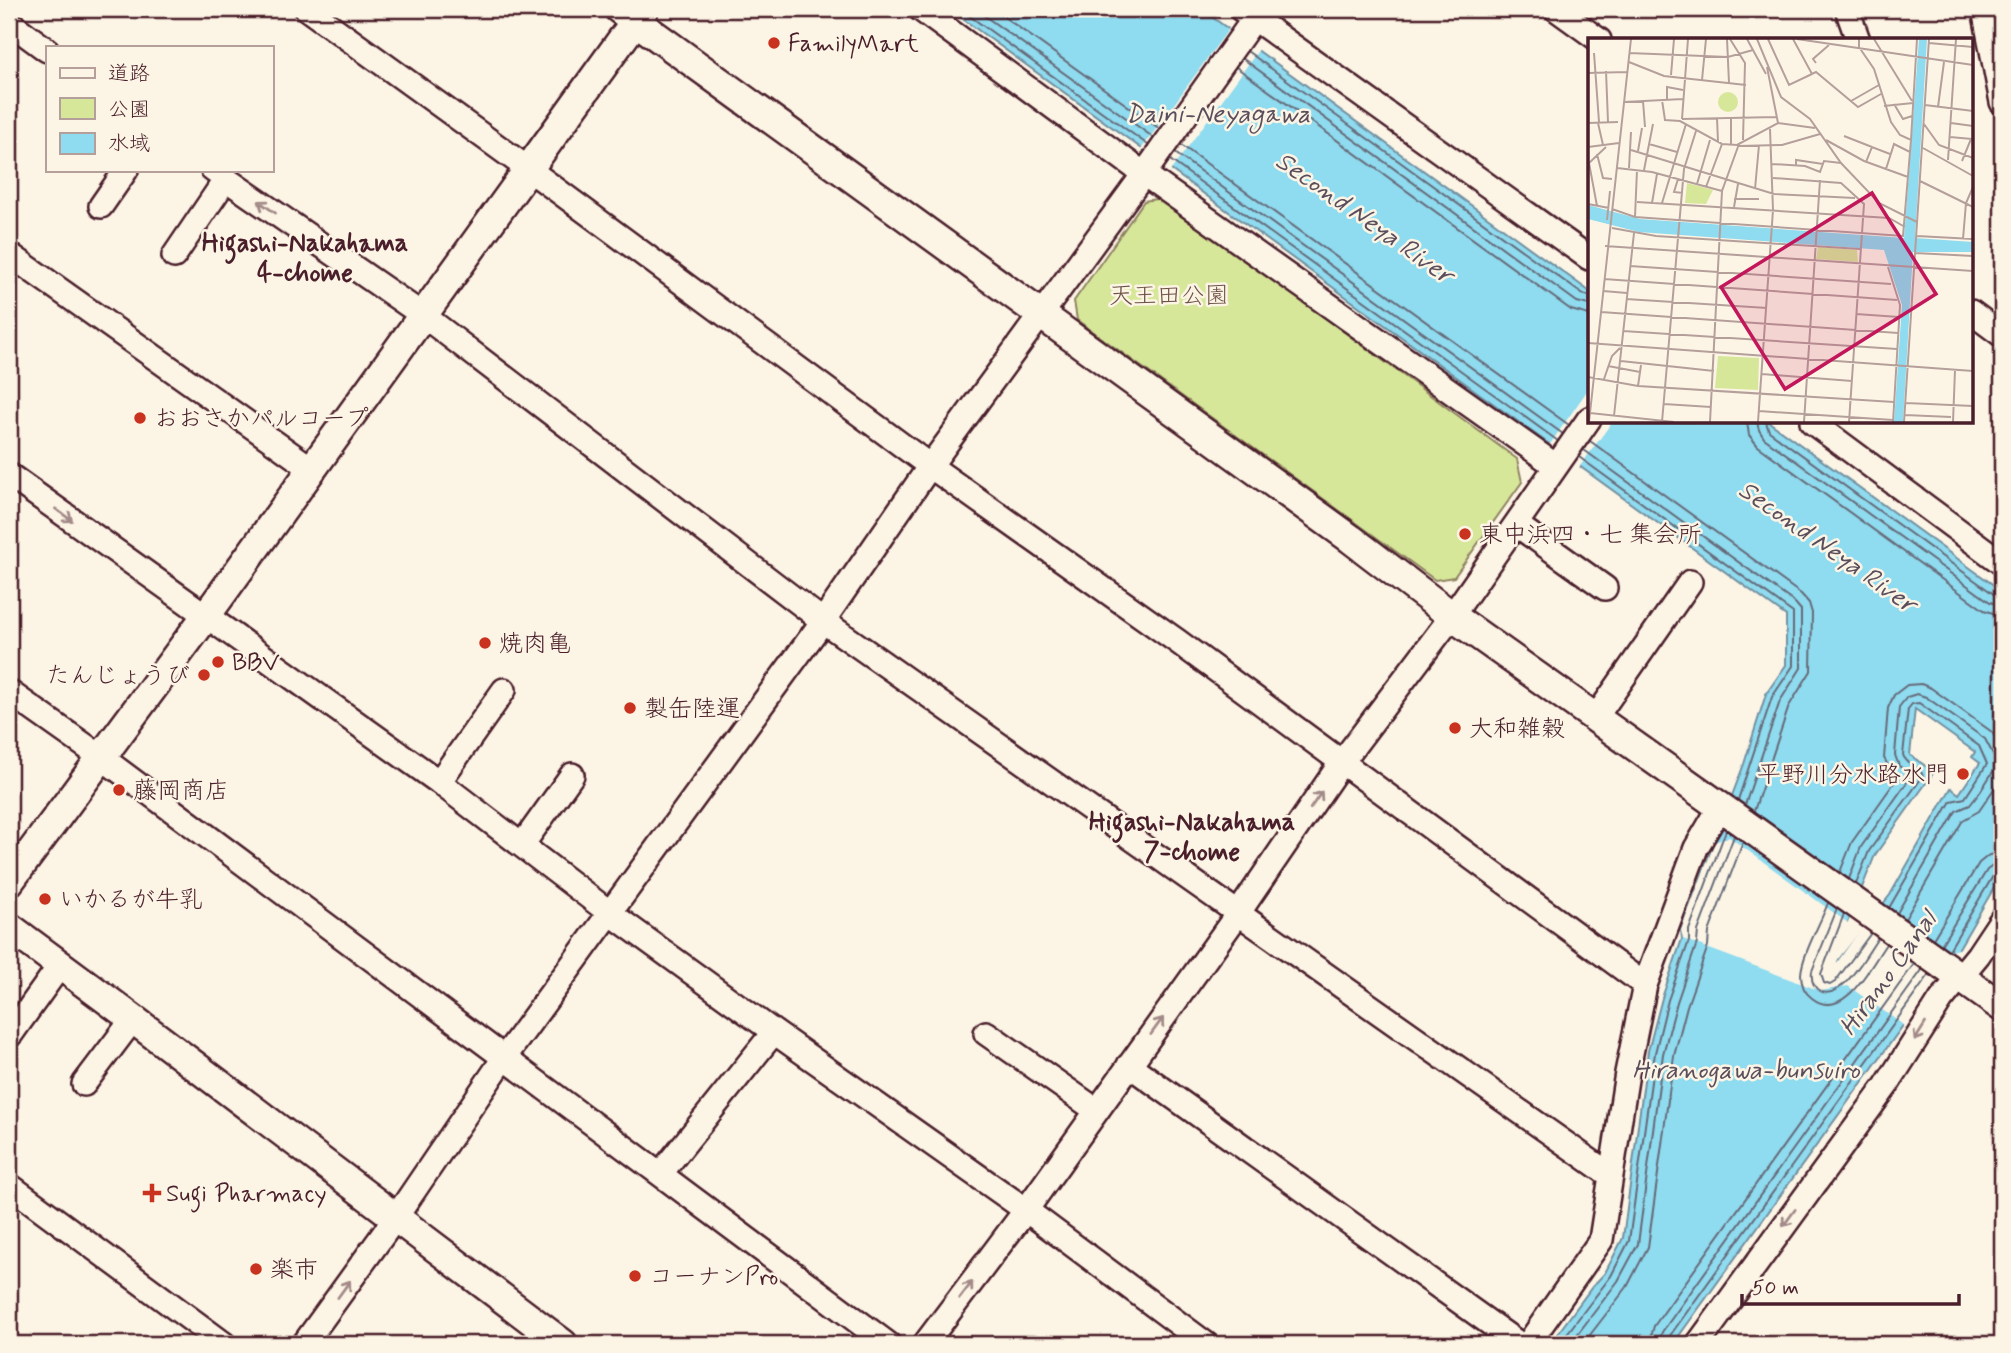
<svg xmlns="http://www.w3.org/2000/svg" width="2011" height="1353" font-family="Mynerve,'Klee One',sans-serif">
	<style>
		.green { fill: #d7e79a; stroke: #908362; stroke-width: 2 }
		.water { fill: #8fdbef; stroke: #7390a1; stroke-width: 2; fill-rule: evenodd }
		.pier { fill: #fcf5e5 }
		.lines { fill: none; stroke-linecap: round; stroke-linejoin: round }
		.shore { stroke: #666a79; stroke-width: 2 }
		.minor-casing { stroke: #4a1f2b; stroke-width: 28 }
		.tertiary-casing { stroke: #4a1f2b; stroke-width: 33 }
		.minor { stroke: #fcf5e5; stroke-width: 23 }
		.tertiary { stroke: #fcf5e5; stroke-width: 28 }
		.oneway { stroke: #a38a88 }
		.poi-dot { fill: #c8321e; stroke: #fcf5e5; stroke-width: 2.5 }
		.labels { text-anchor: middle; stroke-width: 5; stroke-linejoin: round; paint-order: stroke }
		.poi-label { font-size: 24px; fill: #4a1f2b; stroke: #fcf5e5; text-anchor: start }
		.park-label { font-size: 24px; fill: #6d5147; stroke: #fcf5e5 }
		.water-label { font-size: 26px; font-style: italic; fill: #5b4e5c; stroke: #fcf5e5 }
		.neighbourhood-label { font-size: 26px; font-weight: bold; fill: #4a1f2b; stroke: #fcf5e5 }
		.inset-road { fill: none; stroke: #b59f9b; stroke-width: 2 }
		.view { fill: #c2185b; fill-opacity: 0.15; stroke: #c2185b; stroke-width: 3.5 }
		.inset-edge { fill: none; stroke: #4a1f2b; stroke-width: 3.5 }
	</style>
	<rect width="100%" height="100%" fill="#fcf5e5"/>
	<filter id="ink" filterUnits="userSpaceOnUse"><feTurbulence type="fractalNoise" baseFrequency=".0143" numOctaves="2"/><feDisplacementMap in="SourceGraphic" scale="14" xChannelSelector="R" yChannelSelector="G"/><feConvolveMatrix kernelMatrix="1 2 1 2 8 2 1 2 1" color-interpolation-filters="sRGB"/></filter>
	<g filter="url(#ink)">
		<!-- green -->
		<path class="green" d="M1162,198L1517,459L1522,482L1454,577L1435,580L1077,320L1074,301L1144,201Z"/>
		<!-- water -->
		<path class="water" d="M949,9H1201L1589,291V422H1769L2002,591V874L1959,948L1673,1344H1550L1592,1287L1605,1273L1623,1238L1648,1051L1662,998L1682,939L1681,930L1744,764L1766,694L1786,665V616ZM1915,709L1975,752L1972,757L1980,763L1959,794L1951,788L1890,895L1828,973L1875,855L1934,772L1910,755Z"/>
		<!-- pier -->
		<path class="pier" d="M1230,27L1260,48L1169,173L1140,151Z
			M1589,388V422H1612L1578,469L1548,447Z
			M1729,837L1848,923L1861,889L1864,891L1836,964L1880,902L1950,951L1963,948L1905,1026L1848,986L1821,991L1683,939L1681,930L1715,842Z"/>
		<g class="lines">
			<!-- shore -->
			<path class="shore" d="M960,9L1148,145
				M975,9L1154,138
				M993,9L1160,129
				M1247,51L1582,294L1589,296
				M1242,58L1577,302L1589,305
				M1236,67L1571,310L1589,315
				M1181,145L1569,425
				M1175,153L1563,434
				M1170,160L1558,441
				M1747,422L1749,435L1758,446L1984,610L2002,616
				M1757,422L1759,430L1764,438L1990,602L2002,605
				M1766,422L1769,431L1995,595L2002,596
				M1590,441L1801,594L1809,603L1812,613L1811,671L1789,706L1754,811
				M1584,450L1795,603L1801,610V668L1780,701L1745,805
				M1579,457L1793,613V666L1772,697L1738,800
				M1840,872L1852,842L1896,780L1884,758L1888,708L1894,695L1907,685L1921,684L1931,688L1992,732L2002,749
				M1849,879L1861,847L1910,778V774L1899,766L1895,755L1899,707L1907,697L1917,694L1926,697L1985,739L1994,756V770L1980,792L1970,805L1956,811L1897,913
				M1856,884L1869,851L1923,776C1920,766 1906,765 1903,755L1908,709L1912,704L1919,703L1979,746L1987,764L1965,798L1951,801L1889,908
				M1828,903C1821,922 1802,955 1801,974C1801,984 1805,993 1812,998C1844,1023 1871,965 1886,944
				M1837,909L1812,971C1811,979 1813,987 1820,991C1841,1003 1867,953 1878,938
				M1844,914L1821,974L1824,983L1830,985L1835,982L1871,933
				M1905,919L1963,820L1979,811L2002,777
				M1933,939L1979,863L1989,855L2002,853
				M1941,945L1987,870L1994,865L2002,863
				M1949,950L1993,876L2002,872
				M1559,1344L1611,1276L1629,1241L1655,1053L1668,1000L1689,941V930L1726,830
				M1570,1344L1618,1281L1638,1244L1663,1054L1677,1002L1697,943L1698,931L1734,836
				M1583,1344L1627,1287L1648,1247L1674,1056L1687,1006L1708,946L1709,932L1743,842
				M1649,1344L1654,1326L1914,964
				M1659,1344L1662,1332L1922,970
				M1668,1344L1669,1337L1929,975"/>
			<!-- minor casing -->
			<g class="minor-casing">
				<path id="minor" d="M307,9L527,168L930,466L1177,641L1645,985
					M920,9L1144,174L1556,466
					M1241,9L1589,258
					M1556,9L1599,40
					M1847,9L1858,40
					M1984,9L2002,102
					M9,22L47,50
					M213,170L424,316L823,621L1610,1175
					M101,206L126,170
					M9,254L312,469
					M174,256L226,179
					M1971,312L2002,335
					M1812,422L2002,563
					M9,475L439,782L610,913L774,1032L1026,1210L1206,1344
					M1517,525L1605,588
					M9,692L101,757L888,1344
					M1596,717L1690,582
					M439,782L504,690
					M522,845L572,775
					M986,1033L1096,1110
					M11,1034L61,964
					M1129,1065L1519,1344
					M84,1084L133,1019
					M661,1173L774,1032
					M9,1185L224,1344
					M304,1344L396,1217L504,1058L823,621L930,466L1144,174L1261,9
					M925,1344L1026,1210L1237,915L1341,763L1452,616L1589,419
					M1528,1344L1601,1240L1627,1073L1645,985L1696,848L1720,807
					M1698,1344L1886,1086L1941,1000L1978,955L2002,919"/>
			</g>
			<!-- tertiary casing -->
			<g class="tertiary-casing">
				<path id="tertiary" d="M619,9L1351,539L1452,616L2002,1007
					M9,882L206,616L644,9
					M9,927L133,1019L563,1344"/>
			</g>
			<!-- minor -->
			<use href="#minor" class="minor"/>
			<!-- tertiary -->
			<use href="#tertiary" class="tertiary"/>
		</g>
		<!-- one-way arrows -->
		<defs><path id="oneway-shaft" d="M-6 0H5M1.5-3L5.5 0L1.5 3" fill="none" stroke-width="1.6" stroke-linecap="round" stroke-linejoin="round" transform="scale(1.75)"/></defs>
		<g class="oneway">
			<use href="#oneway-shaft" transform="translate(267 207) rotate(-145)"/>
			<use href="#oneway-shaft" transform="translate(64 515) rotate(36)"/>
			<use href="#oneway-shaft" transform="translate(1316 800) rotate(-56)"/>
			<use href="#oneway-shaft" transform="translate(1157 1026) rotate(-54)"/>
			<use href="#oneway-shaft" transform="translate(1920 1032) rotate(122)"/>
			<use href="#oneway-shaft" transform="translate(1789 1218) rotate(126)"/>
			<use href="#oneway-shaft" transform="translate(344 1289) rotate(-54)"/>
			<use href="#oneway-shaft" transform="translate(966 1290) rotate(-53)"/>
		</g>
	</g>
	<!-- markers -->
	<g class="poi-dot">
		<circle cx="774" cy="43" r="7"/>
		<circle cx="140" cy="418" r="7"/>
		<circle cx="1465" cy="534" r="7"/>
		<circle cx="485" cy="643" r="7"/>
		<circle cx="218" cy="662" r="7"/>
		<circle cx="204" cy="675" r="7"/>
		<circle cx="630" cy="708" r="7"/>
		<circle cx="1455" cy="728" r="7"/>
		<circle cx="1963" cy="774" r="7"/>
		<circle cx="119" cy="790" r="7"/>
		<circle cx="45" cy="899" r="7"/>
		<path d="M148.5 1182.5h7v7h7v7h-7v7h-7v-7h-7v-7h7z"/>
		<circle cx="256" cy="1269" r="7"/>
		<circle cx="635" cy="1276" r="7"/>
	</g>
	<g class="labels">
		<!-- poi labels -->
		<g class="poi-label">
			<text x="788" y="51">FamilyMart</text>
			<text x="154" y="426">おおさかパルコープ</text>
			<text x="1479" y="542">東中浜四・七 集会所</text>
			<text x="499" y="651">焼肉亀</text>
			<text x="232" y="670">BBV</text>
			<text x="190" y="683" text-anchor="end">たんじょうび</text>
			<text x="644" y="716">製缶陸運</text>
			<text x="1469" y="736">大和雑穀</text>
			<text x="1949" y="782" text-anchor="end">平野川分水路水門</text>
			<text x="133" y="798">藤岡商店</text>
			<text x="59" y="907">いかるが牛乳</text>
			<text x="166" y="1201">Sugi Pharmacy</text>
			<text x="270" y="1277">楽市</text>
			<text x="649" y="1284">コーナンPro</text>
		</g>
		<!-- park labels -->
		<g class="park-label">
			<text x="1169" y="303">天王田公園</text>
		</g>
		<!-- water labels -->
		<g class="water-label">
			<text x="1218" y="122">Daini-Neyagawa</text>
			<text transform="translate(1365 217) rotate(35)" y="9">Second Neya River</text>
			<text transform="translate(1828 546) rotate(35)" y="9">Second Neya River</text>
			<text transform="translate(1887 973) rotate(-54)" y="9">Hirano Canal</text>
			<text x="1746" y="1078">Hiranogawa-bunsuiro</text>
		</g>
		<!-- neighbourhood labels -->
		<g class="neighbourhood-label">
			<text x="305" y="251">Higashi-Nakahama<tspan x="305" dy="30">4-chome</tspan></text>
			<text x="1192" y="830">Higashi-Nakahama<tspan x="1192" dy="30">7-chome</tspan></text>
		</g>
	</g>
	<!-- overview -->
	<g transform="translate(1588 38)">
		<rect width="385" height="385" fill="#fcf5e5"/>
		<path d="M130 64a10 10 0 1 1 20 0a10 10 0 1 1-20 0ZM99,145L125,152L118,166L97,165ZM230,209L269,212L270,224L228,221ZM130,318L171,320L170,352L127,350Z" fill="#d7e79a"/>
		<path d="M331,1H339L327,200L385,204V214H325L315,384H306L314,267L296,212L51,194L0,181V167L52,181L316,200Z" fill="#8fdbef"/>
		<path class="inset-road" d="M139,1L141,45M142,1L157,25L155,102M159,1L178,36M169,1L193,59L222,81L253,125L291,165L329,184M180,1L201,47L224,36M205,1L224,36L228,34L270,69L293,56M209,1L385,27M271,1V9L286,31L303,84L312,97L323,102L329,1M286,1L324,63M341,5L385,9M6,15L11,84M41,15L140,19L165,12M41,24L76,38L158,47M228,25L225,21L241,7M179,29L190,85M18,33L20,84M0,35L39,34M83,37L86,1M114,42L118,1M74,62L77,82L92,83L134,106L149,107L190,85L227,90M79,62V49L95,52M55,63L57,89M263,63L291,47M36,64L95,61M306,66L315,81L324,78M337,67L385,73M296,68L325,65M350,69L356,24M129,80L130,104M94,81L188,79M94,81L100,1M0,85L30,84M10,85L15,107M363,85L385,88M336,86L351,107L385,120M256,98L284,109M362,99L384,101M238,102L276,123L320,139M61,106L89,114M143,107V80M150,108L194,107L232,96M0,109L31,105M335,110L385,138M43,112L186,156L267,160M50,113L54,90M9,116L15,140L24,141M360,122L368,1M374,123L383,101M278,124L284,109L302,116M1,125L9,168M1,125L18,109M184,126L217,128L232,134L236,123L253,125M208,128V122L235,126M29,130L64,134L134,153M41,130L43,94M298,131L306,106L322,114M56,132L65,86M185,140L253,145L276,166L261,384M90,141L86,154L95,155M332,143L385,169M109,146L122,102M118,149L134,106M167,151L171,107M146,161H171M49,164L301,180L317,189M64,165L69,136M74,165L98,86M0,166L21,170M146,169L150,146M24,171L47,179L315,198L323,102M47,179L49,132M19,182L22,153M24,190L68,198L272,211M329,198L385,201M375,201L378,165L385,149M17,208L385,233M327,215L385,218M42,228L303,246M300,229L312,267L305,384M16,241L309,262M15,253L39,255M38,261L179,270M13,274L310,295M268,276L311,279M35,293L309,311M0,305L385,333M33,323L126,333M20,328L52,334M174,336L264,343M0,339L50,348L306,364M16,341L24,318L32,310M50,348L53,327M318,365L385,368M76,366L123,369M171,373L305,382M2,375L86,384M317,377L363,379M26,378L46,195M1,384L43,1M74,384L96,131L108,93M122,384L134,153L151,106M170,384L185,172L182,91M216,384L232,142M316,384L341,1M365,384L367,332"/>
		<path class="view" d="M284,155L348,256L197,351L133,249Z"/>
		<rect width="385" height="385" class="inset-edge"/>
	</g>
	<!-- margin -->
	<rect width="2011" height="1353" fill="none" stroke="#fcf5e5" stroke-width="35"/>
	<rect x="18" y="18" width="1976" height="1318" fill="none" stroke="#4a1f2b" stroke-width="2.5" filter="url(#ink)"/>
	<!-- legend -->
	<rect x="46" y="46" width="228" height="126" fill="#fcf5e5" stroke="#b59f9b" stroke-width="2"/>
	<rect x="60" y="68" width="35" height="10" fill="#fcf5e5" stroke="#b59f9b" stroke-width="2"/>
	<text x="108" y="80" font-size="21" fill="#4a1f2b">道路</text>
	<rect x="60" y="98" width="35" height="21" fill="#d7e79a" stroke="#b59f9b" stroke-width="2"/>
	<text x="108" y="116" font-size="21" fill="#4a1f2b">公園</text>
	<rect x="60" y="133" width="35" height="21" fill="#8fdbef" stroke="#b59f9b" stroke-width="2"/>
	<text x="108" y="150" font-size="21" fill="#4a1f2b">水域</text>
	<!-- scale -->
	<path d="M1742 1294v10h217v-10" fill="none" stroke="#4a1f2b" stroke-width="3.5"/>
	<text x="1752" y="1294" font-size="21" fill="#4a1f2b" stroke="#fcf5e5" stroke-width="5" paint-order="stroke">50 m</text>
</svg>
